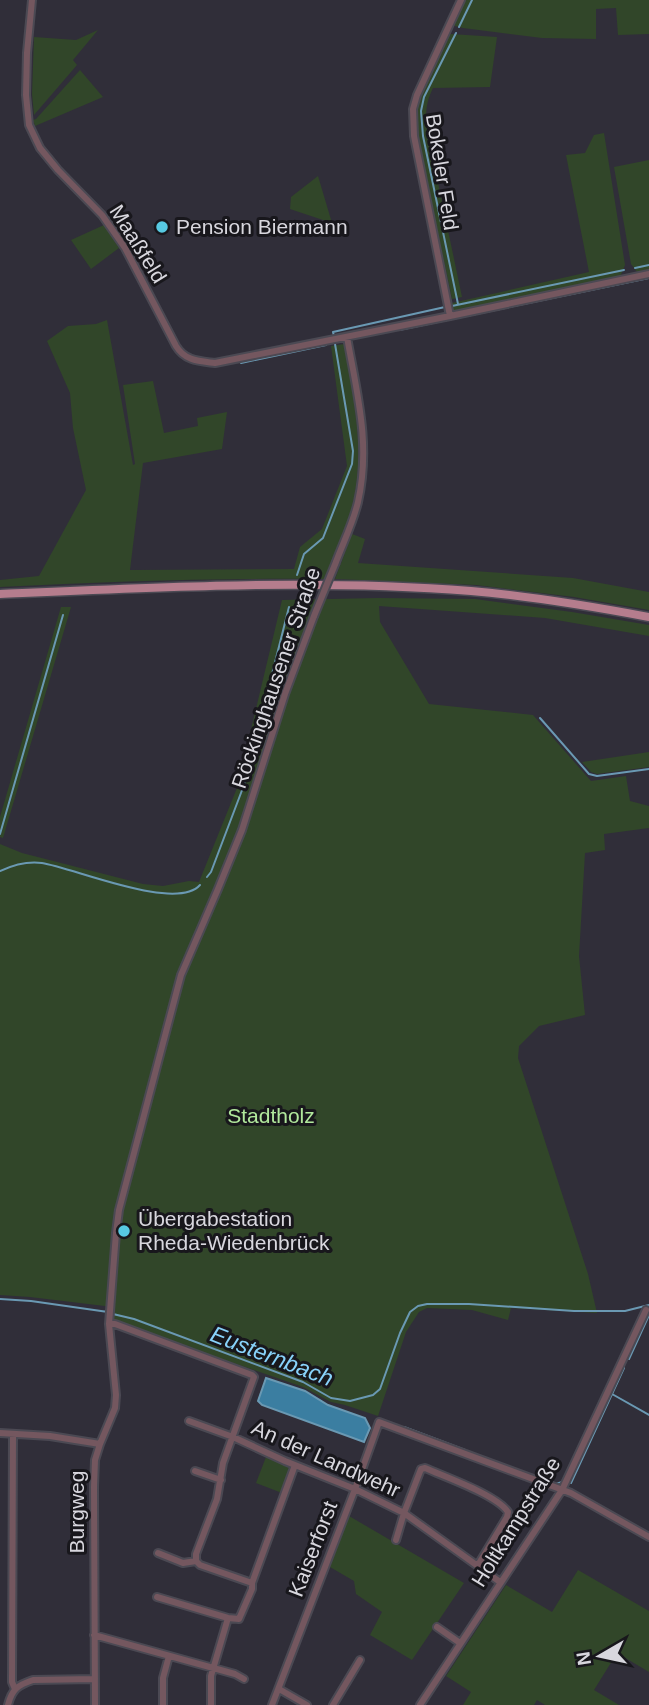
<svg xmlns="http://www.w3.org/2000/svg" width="649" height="1705" font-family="Helvetica,sans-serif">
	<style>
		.green { fill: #314629 }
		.water { fill: #3b7ea1; stroke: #6a99b3; stroke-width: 2 }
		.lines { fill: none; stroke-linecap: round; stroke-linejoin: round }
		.stream { stroke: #6a99b3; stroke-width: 2 }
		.minor-casing { stroke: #4b4953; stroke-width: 10 }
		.major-casing { stroke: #4b4953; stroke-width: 11 }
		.minor { stroke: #74575f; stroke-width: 6 }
		.major { stroke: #b57d8d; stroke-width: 8 }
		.minor-bridge-casing { stroke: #4b4953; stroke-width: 10; stroke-linecap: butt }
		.minor-bridge { stroke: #74575f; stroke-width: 6 }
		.poi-dot { fill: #57c9e2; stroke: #18171c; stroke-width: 2.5 }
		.labels { text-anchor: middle; stroke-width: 6; stroke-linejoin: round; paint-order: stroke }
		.street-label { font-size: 21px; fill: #d8d7de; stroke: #18171c }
		.poi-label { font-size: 21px; fill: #d8d7de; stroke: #18171c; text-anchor: start }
		.park-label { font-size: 21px; fill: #b1e89c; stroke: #18171c }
		.water-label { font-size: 23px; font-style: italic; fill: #88d2fa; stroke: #18171c }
	</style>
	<rect width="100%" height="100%" fill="#302e39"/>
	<!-- green -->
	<path class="green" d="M464,0H649V34L618,35L616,8L596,9V39L542,38L463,28L455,26L453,23Z
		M98,30L73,60L77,65L34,115L32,94L34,37L76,40Z
		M451,34L497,37L490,87L433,88C425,104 425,117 428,135L462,297L452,299L418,138L416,111L419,96L446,38Z
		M80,70L103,97L35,126L33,120L36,119Z
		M604,133L625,265L620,277L454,313L452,303L589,272L566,155L585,153L594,135Z
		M649,160V270L637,272L631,264L614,167Z
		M318,176L332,223L290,209L291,197Z
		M104,225L119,248L91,269L71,240Z
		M107,320L133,465L135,464L123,385L153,381L164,433L198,426L197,418L227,412L222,449L143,463L130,570L294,569L300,547L322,529L347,466L331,346L344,344C353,395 365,446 354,498C348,526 335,553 324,579C216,578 108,581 0,587V580L39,576L86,490L73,428L70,393L47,341L68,326L96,324Z
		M352,534L365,539L358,563L573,578L649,592V610L574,597L476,585L335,579Z
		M378,598L475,599L572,612L649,625V636L545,618L379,606L380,622L429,704L533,715L591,781L626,776L630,801L649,806V828L604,834L605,850L585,853L579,956L585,1015L539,1026L519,1046L518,1058L588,1274L597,1313L511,1308L508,1320L472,1310L427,1308L419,1312L406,1332L378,1416L345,1405L331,1402L303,1387L112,1321L113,1307L30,1297L0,1295V844L22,853L143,884L163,886L189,881L199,882L237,788L282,600Z
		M61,607H71L3,838L0,837V817Z
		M649,752V767L597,774L591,772L582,762Z
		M266,1457L288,1467L290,1471L282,1493L256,1483Z
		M349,1516L464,1583L412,1660L370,1635L382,1612L356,1594L354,1581L330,1567Z
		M578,1570L649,1611V1672L617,1653L594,1690L619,1705H545L537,1700L534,1705H463L471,1692L446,1676L506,1585L552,1612Z"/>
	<!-- water -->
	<path class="water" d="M266,1378L305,1391L328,1405L365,1418L370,1428L364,1442L262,1405L258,1401Z"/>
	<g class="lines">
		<!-- stream -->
		<path class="stream" d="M459,27L472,0
			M456,33L424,97L421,111L423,136L458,304
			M635,268L649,265
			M452,306L624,270
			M399,330L649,278
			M334,336L333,332L445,307
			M241,363L326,345
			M297,575L304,554L323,538L352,464L353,451L335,344
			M540,718L589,774L597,776L649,769
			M0,834L63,615
			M0,871C13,865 28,861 42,863C74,868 176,912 200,885
			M207,877L211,872L244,785L289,607
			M0,1299L31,1301L108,1312
			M113,1314L134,1319L303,1382L331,1398L350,1401L373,1395L380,1389L400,1333L410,1312L418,1306L427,1304H469L574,1311H625L649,1305
			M629,1359L649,1315
			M624,1368L612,1394L649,1415
			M404,1427L465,1450
			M472,1453L556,1484L562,1482
			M571,1483L612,1394"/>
		<!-- minor casing -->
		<g class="minor-casing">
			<path id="minor" d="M32,0L27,53L26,95L29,125L40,148L58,170L102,215L125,248L176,346C185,361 199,361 215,363L450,316L649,274
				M450,316L414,136L413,109L417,95L461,0
				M336,562C343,543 353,523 358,502C371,444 357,394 347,337
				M109,1324H115L252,1375L254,1377L223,1463L217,1499L196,1554V1561L200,1565L252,1583
				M189,1421L233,1437L285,1461L355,1489L404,1513L500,1582
				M0,1433L50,1436L100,1444
				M13,1435L12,1682L15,1689
				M195,1471L221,1480
				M396,1540L404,1513L421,1469L425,1468C445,1477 497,1495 508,1512L507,1517L478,1565
				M158,1553L183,1563L196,1561
				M157,1597L228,1618L239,1619L252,1589V1583L295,1465
				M437,1627L460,1643
				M94,1635L235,1674L244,1679
				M279,1689L307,1705
				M8,1705C12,1689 18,1685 33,1680L95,1679
				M95,1705L94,1487L95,1460L100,1444L115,1408L116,1395L109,1324L116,1233L119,1210L181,975L218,889L242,830L285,694L314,616
				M163,1705V1678L169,1656
				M211,1705V1676L228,1618
				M272,1705L355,1489L379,1422L571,1493L649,1537
				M333,1705L360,1660
				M420,1705L562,1490L646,1310"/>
		</g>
		<!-- major casing -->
		<g class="major-casing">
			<path id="major" d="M0,594C157,587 314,579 471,591C531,596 590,606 649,617"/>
		</g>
		<!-- minor -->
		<use href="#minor" class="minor"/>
		<!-- major -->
		<use href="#major" class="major"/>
		<!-- minor-bridge casing -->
		<g class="minor-bridge-casing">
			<path id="minor-bridge" d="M314,616L336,562"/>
		</g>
		<!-- minor-bridge -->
		<use href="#minor-bridge" class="minor-bridge"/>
	</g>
	<!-- markers -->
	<g class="poi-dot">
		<circle cx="162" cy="227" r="7"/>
		<circle cx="124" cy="1231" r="7"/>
	</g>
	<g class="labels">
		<!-- street labels -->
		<g class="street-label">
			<text transform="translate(442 172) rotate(81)" y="7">Bokeler Feld</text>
			<text transform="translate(138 244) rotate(58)" y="7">Maaßfeld</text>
			<text transform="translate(276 678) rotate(-71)" y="7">Röckinghausener Straße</text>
			<text transform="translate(326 1459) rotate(24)" y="7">An der Landwehr</text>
			<text transform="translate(77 1512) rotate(-90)" y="7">Burgweg</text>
			<text transform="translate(516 1522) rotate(-58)" y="7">Holtkampstraße</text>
			<text transform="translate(313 1549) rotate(-69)" y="7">Kaiserforst</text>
		</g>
		<!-- poi labels -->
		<g class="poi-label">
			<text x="176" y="234">Pension Biermann</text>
			<text x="138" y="1226">Übergabestation<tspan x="138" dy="24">Rheda-Wiedenbrück</tspan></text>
		</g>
		<!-- park labels -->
		<g class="park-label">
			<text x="271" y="1123">Stadtholz</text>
		</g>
		<!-- water labels -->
		<g class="water-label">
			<text transform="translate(272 1356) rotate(21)" y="8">Eusternbach</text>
		</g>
	</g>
	<!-- north arrow -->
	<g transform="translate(600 1656) rotate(261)" stroke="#18171c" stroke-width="5" paint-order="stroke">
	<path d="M0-5L12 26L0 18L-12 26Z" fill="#d8d7de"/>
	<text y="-10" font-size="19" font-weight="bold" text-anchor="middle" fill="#d8d7de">N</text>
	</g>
</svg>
